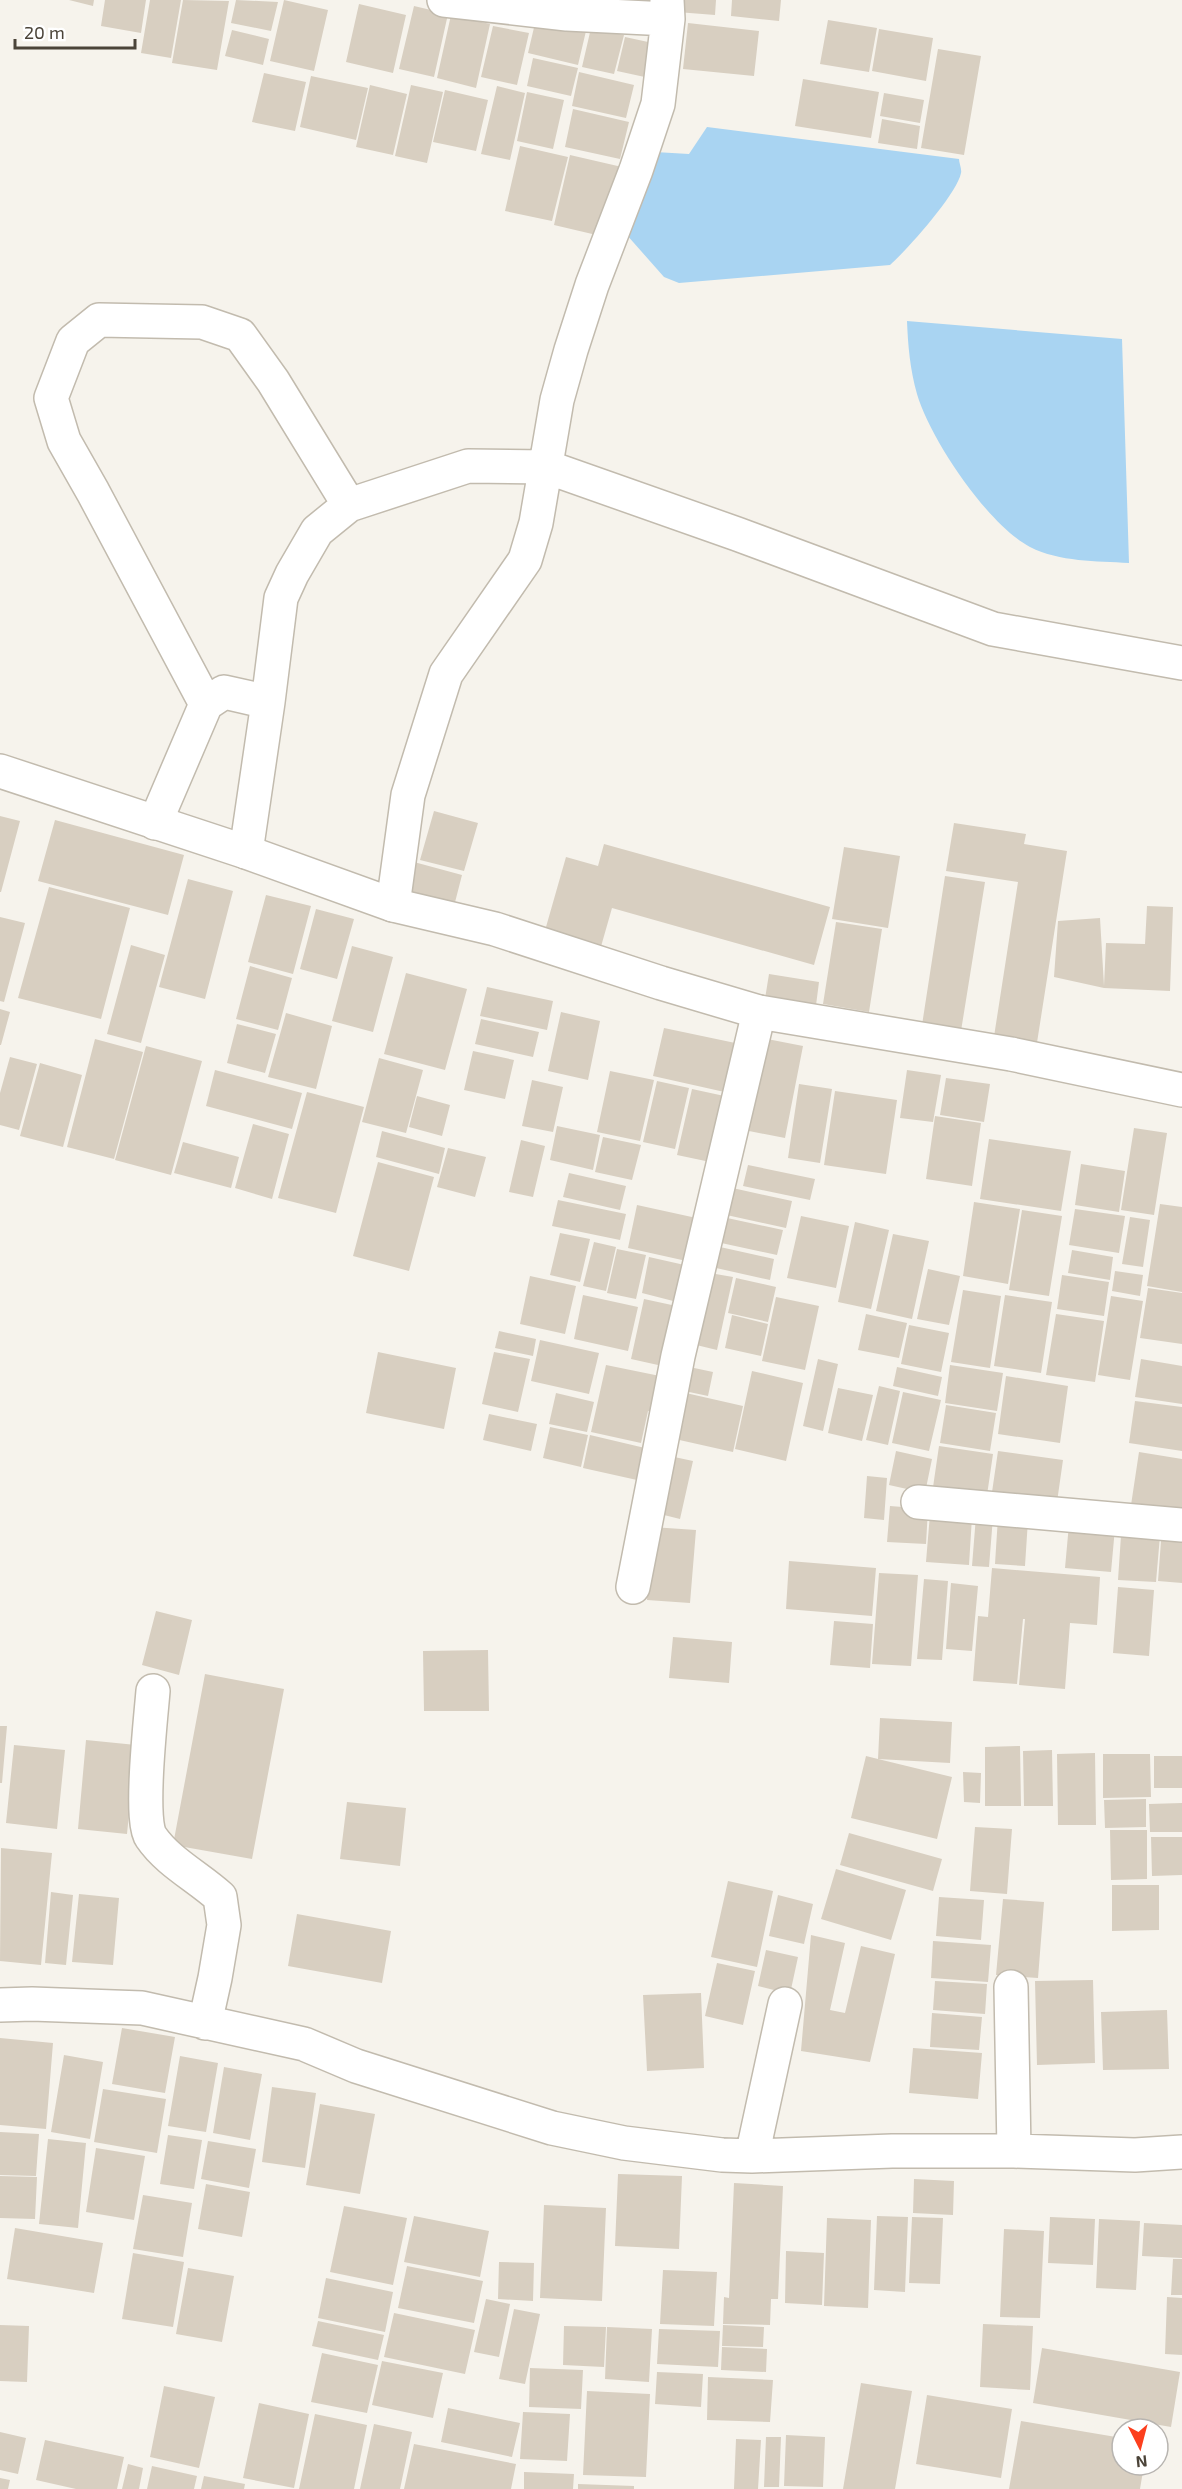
<svg xmlns="http://www.w3.org/2000/svg" width="1182" height="2489" font-family="'Exo 2',sans-serif">
	<style>
		.water { fill: #a9d4f2 }
		.building { fill: #d8cfc1 }
		.lines { fill: none; stroke-linecap: round; stroke-linejoin: round }
		.minor-casing { stroke: #c2bbae; stroke-width: 36 }
		.tertiary-casing { stroke: #c2bbae; stroke-width: 36 }
		.minor { stroke: #fff; stroke-width: 33 }
		.tertiary { stroke: #fff; stroke-width: 33 }
	</style>
	<rect width="100%" height="100%" fill="#f6f3ec"/>
	<!-- water -->
	<path class="water" d="M707,127L959,159C959,163 962,169 961,173C957,194 907,250 890,265L679,283L664,277L626,234L655,152L689,154Z
		M907,321L1122,339L1129,563C1096,561 1060,562 1030,547C988,525 930,439 917,394C910,369 908,346 907,321Z"/>
	<!-- building -->
	<path class="building" d="M69,0H94L93,6Z
		M105,0H146L141,33L101,26Z
		M150,0H181L171,58L141,53Z
		M183,0L229,1L217,70L172,63Z
		M236,0L278,2L271,31L231,23Z
		M284,0L328,10L314,71L270,61Z
		M679,0H716L715,15L677,12Z
		M732,0H781L779,21L731,16Z
		M359,4L406,15L393,73L346,62Z
		M414,6L448,14L434,77L399,69Z
		M451,15L490,24L476,88L437,78Z
		M536,19L586,31L578,65L528,53Z
		M828,20L877,28L869,72L820,64Z
		M688,23L759,31L754,76L683,69Z
		M493,26L529,33L517,85L481,77Z
		M591,28L624,35L614,74L582,67Z
		M879,29L933,38L926,81L872,71Z
		M232,30L269,39L263,65L225,56Z
		M625,37L662,45L654,79L617,71Z
		M938,49L981,56L964,155L921,148Z
		M533,58L578,68L571,96L527,86Z
		M579,72L634,85L626,118L572,106Z
		M264,73L306,82L295,131L252,122Z
		M311,76L368,88L356,140L300,127Z
		M803,79L879,92L871,138L795,126Z
		M370,85L407,94L393,155L356,147Z
		M411,85L443,92L427,163L395,156Z
		M497,86L525,93L510,160L481,154Z
		M445,90L488,100L476,151L433,142Z
		M527,92L564,100L553,149L517,141Z
		M884,93L924,100L920,123L880,116Z
		M573,109L629,122L620,159L565,147Z
		M882,119L920,126L917,149L878,143Z
		M520,146L568,157L552,221L505,211Z
		M570,155L622,167L605,237L554,225Z
		M434,811L478,823L464,871L420,860Z
		M0,816L20,821L1,892H0Z
		M55,820L184,855L168,915L38,881Z
		M954,823L1026,834L1024,844L1067,851L1036,1049L993,1043L1018,882L946,871Z
		M604,844L830,907L814,965L612,908L598,957L542,941L566,857L598,866Z
		M844,847L900,856L888,928L832,919Z
		M414,862L462,875L452,914L403,901Z
		M945,876L985,882L961,1031L922,1025Z
		M188,879L233,891L205,999L159,987Z
		M49,887L130,908L101,1019L18,998Z
		M266,895L311,906L293,974L248,962Z
		M1147,906L1173,907L1170,991L1104,988L1054,977L1058,921L1100,918L1104,986L1106,943L1145,944Z
		M316,909L354,919L337,979L300,969Z
		M0,917L25,923L4,1002L0,1001Z
		M836,922L882,929L869,1012L823,1004Z
		M131,945L165,955L141,1043L107,1034Z
		M352,946L393,957L373,1032L332,1021Z
		M250,966L292,978L278,1030L236,1019Z
		M406,973L467,989L445,1070L384,1054Z
		M769,974L819,982L815,1013L764,1005Z
		M487,987L553,1001L547,1030L480,1016Z
		M0,1009L10,1012L1,1045H0Z
		M561,1012L600,1021L588,1080L548,1071Z
		M286,1013L332,1026L316,1089L268,1077Z
		M481,1019L539,1032L533,1057L475,1044Z
		M237,1024L276,1034L265,1073L227,1063Z
		M664,1028L740,1044L729,1093L653,1076Z
		M757,1037L803,1046L785,1138L739,1129Z
		M95,1039L143,1052L114,1159L67,1147Z
		M146,1046L202,1061L171,1175L115,1160Z
		M473,1051L514,1060L505,1099L464,1090Z
		M10,1057L37,1064L19,1130L0,1125V1093Z
		M379,1058L423,1070L406,1133L362,1122Z
		M40,1063L82,1075L63,1147L20,1136Z
		M215,1070L302,1093L292,1129L206,1106Z
		M907,1070L941,1075L933,1122L900,1118Z
		M610,1071L654,1080L640,1141L597,1132Z
		M946,1078L990,1084L984,1122L940,1115Z
		M532,1080L563,1087L553,1132L522,1126Z
		M657,1081L689,1088L675,1149L643,1142Z
		M799,1084L832,1089L820,1163L788,1158Z
		M692,1089L729,1097L715,1163L677,1155Z
		M835,1091L897,1100L886,1174L824,1165Z
		M307,1092L364,1107L336,1213L278,1198Z
		M417,1096L450,1105L442,1136L409,1127Z
		M935,1116L981,1123L972,1186L926,1179Z
		M253,1124L289,1134L272,1199L235,1188Z
		M557,1126L600,1135L593,1170L550,1160Z
		M1134,1128L1167,1133L1154,1215L1121,1210Z
		M382,1131L445,1148L439,1174L376,1157Z
		M603,1137L641,1145L632,1180L595,1172Z
		M989,1139L1071,1151L1061,1211L980,1199Z
		M521,1140L545,1146L533,1197L509,1192Z
		M183,1142L239,1157L231,1188L174,1173Z
		M448,1148L486,1157L475,1197L437,1187Z
		M378,1162L434,1177L409,1271L353,1256Z
		M1081,1164L1125,1171L1119,1212L1075,1205Z
		M748,1165L815,1179L810,1200L743,1186Z
		M569,1173L626,1186L620,1210L563,1197Z
		M728,1187L792,1201L786,1228L722,1214Z
		M558,1200L626,1214L620,1240L552,1226Z
		M974,1202L1020,1209L1008,1284L963,1276Z
		M1160,1204L1182,1207V1292L1147,1286Z
		M637,1205L701,1219L691,1262L628,1248Z
		M1075,1209L1125,1216L1119,1253L1069,1245Z
		M1022,1210L1062,1216L1049,1296L1009,1290Z
		M718,1216L783,1230L777,1255L712,1241Z
		M801,1216L849,1226L836,1288L787,1278Z
		M1130,1217L1150,1220L1143,1267L1122,1264Z
		M855,1222L889,1230L871,1309L838,1302Z
		M560,1233L590,1239L580,1282L550,1275Z
		M893,1234L929,1241L912,1319L876,1311Z
		M594,1242L616,1247L606,1291L583,1286Z
		M711,1245L774,1259L770,1280L707,1266Z
		M617,1249L646,1255L636,1299L607,1293Z
		M1072,1250L1113,1257L1110,1280L1068,1273Z
		M649,1257L689,1266L681,1303L642,1293Z
		M928,1269L960,1276L949,1325L917,1319Z
		M1115,1271L1143,1275L1140,1296L1112,1291Z
		M704,1272L733,1277L717,1350L688,1343Z
		M1062,1275L1109,1282L1104,1316L1057,1309Z
		M530,1276L576,1286L565,1334L520,1324Z
		M736,1278L776,1287L768,1322L728,1313Z
		M1148,1288L1182,1293V1344L1140,1338Z
		M963,1290L1001,1296L990,1368L951,1362Z
		M583,1295L638,1307L628,1351L574,1339Z
		M1005,1295L1052,1302L1041,1373L994,1366Z
		M1111,1296L1143,1301L1130,1380L1098,1375Z
		M776,1297L819,1306L805,1370L762,1361Z
		M644,1299L681,1307L667,1367L631,1359Z
		M866,1314L907,1323L899,1358L858,1350Z
		M1056,1314L1104,1321L1095,1382L1046,1375Z
		M732,1315L768,1324L761,1356L725,1348Z
		M909,1325L949,1333L941,1372L901,1364Z
		M499,1331L536,1339L533,1356L495,1348Z
		M540,1340L599,1353L589,1394L531,1381Z
		M378,1352L456,1368L444,1429L366,1413Z
		M494,1352L530,1359L518,1412L482,1404Z
		M818,1359L838,1364L823,1431L803,1426Z
		M1141,1359L1182,1366V1404L1135,1397Z
		M606,1365L660,1376L652,1412L648,1411L641,1443L591,1432Z
		M680,1365L713,1372L708,1396L675,1389Z
		M950,1365L1003,1373L997,1411L945,1403Z
		M897,1367L942,1377L938,1396L893,1386Z
		M752,1371L803,1383L786,1461L735,1449Z
		M1006,1376L1068,1386L1060,1443L998,1434Z
		M879,1386L900,1391L888,1445L866,1440Z
		M838,1388L873,1395L862,1441L828,1433Z
		M677,1391L743,1406L733,1452L666,1437Z
		M903,1392L941,1400L929,1451L892,1443Z
		M556,1393L594,1402L587,1432L549,1424Z
		M1135,1401L1182,1407V1451L1129,1443Z
		M946,1405L996,1413L990,1451L940,1443Z
		M489,1414L537,1424L531,1451L483,1440Z
		M550,1427L588,1435L581,1467L543,1458Z
		M590,1435L645,1448L637,1480L583,1468Z
		M939,1446L993,1454L986,1502L932,1494Z
		M896,1451L932,1459L925,1493L889,1485Z
		M998,1451L1063,1460L1056,1509L991,1499Z
		M1139,1452L1182,1459V1512L1131,1505Z
		M665,1455L693,1461L680,1519L652,1512Z
		M867,1476L887,1478L884,1520L864,1518Z
		M890,1506L928,1509L926,1544L887,1542Z
		M930,1514L972,1517L969,1565L926,1562Z
		M976,1516L993,1517L989,1567L972,1566Z
		M998,1517L1028,1520L1025,1566L995,1564Z
		M1122,1521L1161,1524L1156,1582L1118,1580Z
		M1069,1524L1115,1528L1111,1572L1065,1568Z
		M652,1527L696,1530L690,1603L647,1600Z
		M1162,1528L1182,1530V1583L1158,1581Z
		M789,1561L876,1568L872,1616L786,1609Z
		M992,1568L1100,1577L1097,1625L1070,1623L1065,1689L1019,1685L1025,1619H1023L1017,1684L973,1681L978,1616L988,1617Z
		M879,1573L918,1575L911,1666L872,1664Z
		M924,1579L948,1581L942,1660L917,1659Z
		M951,1583L978,1586L972,1651L946,1649Z
		M1118,1587L1154,1590L1149,1656L1113,1653Z
		M156,1611L192,1620L179,1675L142,1665Z
		M834,1621L873,1624L870,1668L830,1665Z
		M673,1637L732,1642L729,1683L669,1678Z
		M488,1650L489,1711H424L423,1651Z
		M205,1674L284,1689L252,1859L173,1845Z
		M880,1718L952,1722L950,1763L878,1759L952,1777L937,1839L851,1818L866,1756L878,1759Z
		M0,1726H7L2,1783H0Z
		M86,1740L136,1745L127,1834L78,1829Z
		M14,1745L65,1750L57,1829L6,1823Z
		M1020,1746L1021,1806H985V1747Z
		M1052,1750L1053,1806H1024L1023,1751Z
		M1095,1753L1096,1825H1058L1057,1754Z
		M1103,1754H1150L1151,1797L1103,1798Z
		M1154,1756H1182V1788H1154Z
		M963,1772L981,1773L980,1803L964,1802Z
		M1146,1799V1827L1105,1828L1104,1800Z
		M347,1802L406,1808L400,1866L340,1859Z
		M1182,1803V1832H1150L1149,1804Z
		M975,1827L1012,1829L1007,1894L970,1891Z
		M1110,1830H1147V1879L1111,1880Z
		M849,1833L942,1859L933,1891L840,1865Z
		M1151,1837H1182V1875L1152,1876Z
		M1,1848L52,1853L41,1965L0,1961Z
		M836,1869L906,1890L891,1940L821,1919Z
		M728,1881L773,1891L757,1967L711,1957Z
		M1112,1885H1159V1930L1112,1931Z
		M51,1892L73,1895L66,1965L45,1963Z
		M79,1894L119,1898L113,1965L72,1962Z
		M778,1895L813,1904L804,1944L769,1936Z
		M939,1897L984,1900L981,1940L936,1936Z
		M1003,1899L1044,1902L1038,1978L996,1975Z
		M297,1914L391,1931L382,1983L288,1966Z
		M811,1935L845,1943L830,2010L845,2013L861,1946L895,1954L870,2062L801,2051Z
		M933,1941L991,1945L988,1982L931,1978Z
		M766,1950L798,1957L790,1994L758,1986Z
		M717,1963L755,1971L743,2025L705,2016Z
		M1093,1980L1095,2063L1037,2065L1035,1981Z
		M935,1981L987,1984L985,2014L933,2010Z
		M701,1993L704,2068L647,2071L643,1995Z
		M1167,2010L1169,2069L1103,2070L1101,2012Z
		M932,2013L982,2017L979,2050L930,2047Z
		M122,2028L175,2037L165,2093L112,2084Z
		M0,2038L53,2043L46,2129L0,2125Z
		M913,2048L982,2053L978,2099L909,2093Z
		M64,2055L103,2062L90,2139L51,2132Z
		M180,2056L218,2063L206,2132L168,2126Z
		M224,2067L262,2074L250,2140L213,2133Z
		M272,2087L316,2093L305,2168L262,2162Z
		M103,2089L166,2099L157,2153L94,2142Z
		M320,2104L375,2114L360,2194L306,2185Z
		M0,2132L39,2134L36,2176L0,2175Z
		M168,2135L202,2140L194,2189L160,2184Z
		M48,2139L86,2143L78,2228L39,2224Z
		M208,2141L256,2149L249,2188L201,2179Z
		M96,2148L145,2156L134,2220L86,2212Z
		M618,2174L682,2176L679,2249L615,2246Z
		M0,2176L37,2177L35,2219L0,2218Z
		M914,2179L954,2181L953,2215L913,2213Z
		M734,2183L783,2186L778,2299H771L770,2325L723,2324L724,2297L729,2298Z
		M206,2184L250,2192L242,2237L198,2229Z
		M143,2195L192,2203L183,2257L133,2249Z
		M544,2205L606,2208L602,2301L540,2298Z
		M344,2206L407,2218L393,2285L330,2272Z
		M414,2216L489,2231L480,2277L404,2262Z
		M877,2216L908,2217L905,2292L874,2290Z
		M912,2217L943,2218L940,2284L909,2283Z
		M1050,2217L1095,2219L1093,2265L1048,2263Z
		M827,2218L871,2220L868,2308L824,2306Z
		M1099,2219L1140,2221L1136,2290L1096,2288Z
		M1144,2223L1182,2225V2258L1142,2256Z
		M15,2228L103,2243L94,2293L7,2279Z
		M1004,2229L1044,2231L1040,2318L1000,2317Z
		M786,2251L824,2253L822,2305L785,2303Z
		M133,2253L184,2262L173,2327L122,2319Z
		M1173,2259H1182V2295H1171Z
		M499,2262L534,2263L533,2301L498,2299Z
		M407,2266L483,2281L474,2323L398,2308Z
		M188,2268L234,2276L222,2342L176,2334Z
		M663,2270L717,2272L714,2326L660,2324Z
		M326,2278L393,2292L385,2332L318,2318Z
		M1167,2297L1182,2298V2355L1165,2354Z
		M486,2299L510,2304L499,2357L474,2352Z
		M514,2309L540,2314L525,2384L499,2379Z
		M394,2313L475,2330L465,2374L384,2357Z
		M318,2321L384,2335L378,2360L312,2346Z
		M983,2324L1033,2326L1030,2390L980,2387Z
		M0,2325L29,2326L27,2382L0,2381Z
		M723,2325L764,2327L763,2347L722,2346Z
		M564,2326L606,2327L604,2367L563,2365Z
		M607,2327L652,2329L649,2382L605,2379Z
		M659,2329L720,2331L718,2367L657,2364Z
		M722,2347L767,2349L766,2372L721,2370Z
		M1042,2348L1180,2372L1171,2427L1033,2403Z
		M322,2353L378,2365L367,2413L311,2402Z
		M382,2361L443,2373L433,2418L372,2405Z
		M530,2368L583,2370L581,2409L529,2407Z
		M657,2372L703,2374L701,2407L655,2404Z
		M708,2377L773,2380L770,2422L707,2420Z
		M861,2383L912,2391L895,2489H843Z
		M164,2386L215,2397L199,2468L150,2457Z
		M587,2391L650,2394L646,2477L583,2475Z
		M927,2395L1012,2409L1001,2478L916,2464Z
		M259,2403L309,2414L294,2488L243,2478Z
		M448,2408L520,2423L512,2457L441,2442Z
		M523,2412L570,2414L567,2461L520,2459Z
		M315,2414L367,2425L354,2489H299Z
		M1021,2421L1122,2438V2465H1144L1140,2489H1009Z
		M374,2424L412,2432L400,2489H360Z
		M0,2432L26,2438L18,2474L0,2470Z
		M786,2435L825,2437L823,2487L784,2486Z
		M766,2437H781L779,2487H764Z
		M736,2439L761,2440L758,2489H734Z
		M45,2440L124,2457L117,2489H76L36,2480Z
		M414,2444L516,2464L511,2489H404Z
		M128,2464L143,2468L139,2489H122Z
		M152,2466L197,2476L194,2489H147Z
		M524,2472L574,2474L573,2489H524Z
		M204,2476L245,2484L244,2489H201Z
		M0,2478L10,2480L8,2489H0Z
		M578,2484L634,2486V2489H578Z"/>
	<g class="lines">
		<!-- minor casing -->
		<g class="minor-casing">
			<path id="minor" d="M444,0L567,14L668,19
				M206,704L93,492L64,441L51,398L73,341L99,320L202,322L240,335L273,381L349,505
				M155,823L206,704L224,692L268,702
				M246,852L268,702L281,598L292,574L317,531L349,505L468,466L547,467L737,534L993,629L1182,663
				M393,905L408,795L446,674L525,560L536,523L557,400L571,350L592,285L636,170L658,104L668,19L667,0
				M918,1502L1182,1525
				M633,1587L678,1356L759,1012
				M153,1691C151,1716 139,1821 151,1837C168,1862 198,1877 220,1897L224,1925L215,1978L205,2023
				M1011,1987L1014,2151
				M0,2005L32,2004L142,2008L304,2044L356,2066L552,2128L624,2143L722,2155L752,2156L892,2151H1014L1135,2155L1182,2152
				M752,2156L785,2004"/>
		</g>
		<!-- tertiary casing -->
		<g class="tertiary-casing">
			<path id="tertiary" d="M0,771L246,852L393,905L495,929L661,983L759,1012L1011,1054L1182,1090"/>
		</g>
		<!-- minor -->
		<use href="#minor" class="minor"/>
		<!-- tertiary -->
		<use href="#tertiary" class="tertiary"/>
	</g>
	<!-- north arrow -->
	<g transform="translate(1140 2447) rotate(174)"><circle r="28" fill="#ffffff" stroke="#b7b4b0" stroke-width="1.5"/>
	<path d="M0-4.5L10 22L0 15L-10 22Z" fill="#fc3f1d"/>
	<text y="-9" font-size="16" font-weight="bold" text-anchor="middle" fill="#4b4439">N</text>
	</g>
	<!-- scale -->
	<path d="M15 39v9h120v-9" fill="none" stroke="#4b4439" stroke-width="3"/>
	<text x="24" y="39" font-size="18" fill="#4b4439" stroke="#ffffff" stroke-width="4.5" paint-order="stroke">20 m</text>
</svg>
